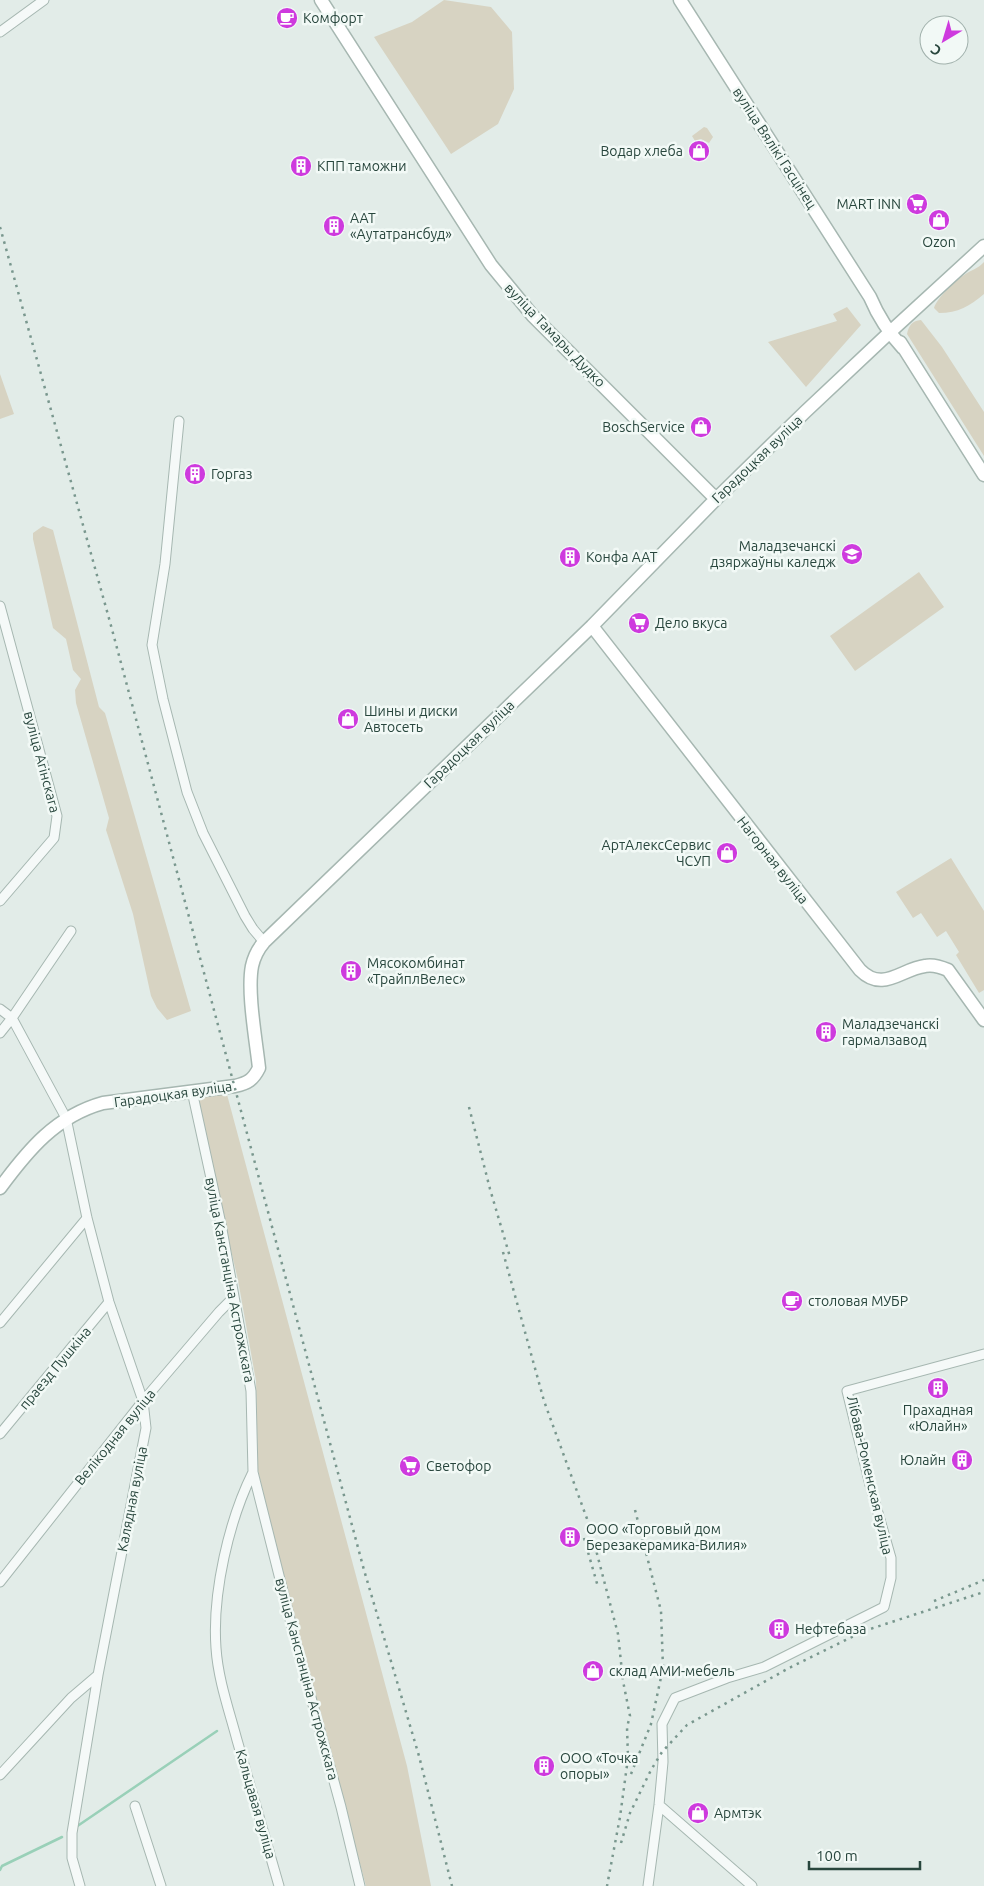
<svg xmlns="http://www.w3.org/2000/svg" width="984" height="1886" font-family="Ubuntu,sans-serif">
	<style>
		.green { fill: #d7d3c2 }
		.lines { fill: none; stroke-linecap: round; stroke-linejoin: round }
		.stream { stroke: #99d0b8; stroke-width: 2.5 }
		.street-casing { stroke: #a6b7b1; stroke-width: 11 }
		.secondary-casing { stroke: #a6b7b1; stroke-width: 15 }
		.street { stroke: #f5f9f8; stroke-width: 9 }
		.secondary { stroke: #fff; stroke-width: 12 }
		.rail { stroke: #79978e; stroke-width: 2.5; stroke-dasharray: 2.5 5; stroke-linecap: butt }
		.labels { text-anchor: middle; stroke-width: 5; stroke-linejoin: round; paint-order: stroke }
		.poi-label { font-size: 14px; fill: #28463d; stroke: #f2f9f6; text-anchor: start }
		.street-label { font-size: 14px; fill: #28463d; stroke: #f2f9f6 }
	</style>
	<rect width="100%" height="100%" fill="#e2ece8"/>
	<!-- green -->
	<path class="green" d="M444,0L491,7L512,32L514,89L498,124L451,154L374,37L412,22Z
		M704,127L707,128L713,137L709,143L701,139L695,141L692,136Z
		M984,262V294C970,306 958,313 939,313L934,308C937,298 955,281 964,275C971,270 978,269 984,262Z
		M847,307L861,325L806,387L768,342L837,321L833,314Z
		M921,320L942,347L984,412V456L907,334C909,325 912,321 921,320Z
		M0,374L14,414L0,419Z
		M43,526L53,530L99,707L105,713L191,1011L167,1020L157,1008L151,996L133,914L108,836L106,830L109,818L76,703L75,690L81,679L73,670L66,639L53,628L33,539V533Z
		M919,572L944,607L855,671L830,636Z
		M951,858L984,911V990L979,993L956,955L959,952L946,931L937,937L921,913L913,918L896,892Z
		M225,1087L407,1766L431,1886H366L294,1618L258,1471L256,1381L238,1280L207,1149L196,1090Z"/>
	<g class="lines">
		<!-- stream -->
		<path class="stream" d="M76,1827L217,1731
			M0,1870L2,1866L62,1837"/>
		<!-- street casing -->
		<g class="street-casing">
			<path id="street" d="M0,32L44,0
				M179,421L165,564L152,645L163,699L187,792L203,833L245,916L253,929L264,942
				M0,606L57,816L54,838L0,901
				M0,1009L12,1018L66,1118L87,1218L109,1302L143,1401L146,1428L98,1675L72,1833V1858L80,1886
				M0,1033L12,1018L71,931
				M192,1091L221,1224L251,1391L253,1472L295,1639L341,1807L360,1886
				M0,1323L87,1218
				M0,1434L109,1302
				M253,1472C229,1520 212,1593 216,1648C218,1679 229,1710 237,1740C251,1789 265,1837 279,1886
				M0,1582L143,1401L219,1312L234,1297
				M0,1775L71,1698L98,1675
				M659,1805L752,1886
				M135,1806L161,1886
				M648,1886L659,1805L663,1762L662,1724L675,1698L727,1678L764,1667L884,1607L891,1578V1558L870,1485L847,1391L984,1354"/>
		</g>
		<!-- secondary casing -->
		<g class="secondary-casing">
			<path id="secondary" d="M321,0L491,265L533,316L716,499
				M680,0L870,297C878,316 888,332 903,348
				M900,342L984,475
				M592,626L860,970C883,993 901,969 925,966C933,964 941,967 948,970L984,1020
				M0,1188C28,1150 56,1116 103,1103L235,1086C248,1083 253,1080 259,1068C256,1040 247,992 252,966C254,957 258,949 264,942L592,626L716,499L805,412L889,333L984,246"/>
		</g>
		<!-- street -->
		<use href="#street" class="street"/>
		<!-- secondary -->
		<use href="#secondary" class="secondary"/>
		<!-- rail -->
		<path class="rail" d="M0,227L110,622L364,1570L419,1756L452,1886
			M469,1107L490,1189L510,1257
			M503,1252L544,1401L590,1527L618,1634L623,1681L630,1716L627,1727L628,1758L620,1817L607,1886
			M584,1538L598,1587
			M934,1601L984,1580
			M631,1774L651,1724L663,1668L661,1611L634,1506
			M621,1843L630,1813L651,1770L662,1752L687,1725L789,1668L864,1631L984,1592"/>
	</g>
	<!-- icons -->
	<defs>
		<g id="cafe-disc" transform="scale(1.125)"><circle r="9.5" fill="#ce3ade" stroke="#f2f9f6"/><path d="M-5.5-4.5H6V0H3Q3 3.5 0 3.5H-2.5Q-5.5 3.5-5.5 0ZM3-3.2v2h1.7v-2ZM-6 4.5H4V6H-6Z" fill="#fff"/></g>
		<g id="shop-disc" transform="scale(1.125)"><circle r="9.5" fill="#ce3ade" stroke="#f2f9f6"/><path d="M-5-2.5h2.3a2.7 3.5 0 0 1 5.4 0H5L5.5 6h-11ZM-1.5-2.5h3a1.5 2.3 0 0 0-3 0Z" fill="#fff"/></g>
		<g id="building-disc" transform="scale(1.125)"><circle r="9.5" fill="#ce3ade" stroke="#f2f9f6"/><path d="M-4-6H4V6H1V3H-1V6H-4ZM-2.5-4.3h1.7v1.8h-1.7ZM.8-4.3h1.7v1.8H.8ZM-2.5-1h1.7V.8h-1.7ZM.8-1h1.7V.8H.8Z" fill="#fff"/></g>
		<g id="supermarket-disc" transform="scale(1.125)"><circle r="9.5" fill="#ce3ade" stroke="#f2f9f6"/><path d="M-6-5.5h2.5l.6 2H6L4.5 2H-2.5L-4.4-4H-6ZM-1.5 3.2a1.3 1.3 0 1 0 .1 0ZM3 3.2a1.3 1.3 0 1 0 .1 0Z" fill="#fff"/></g>
		<g id="university-disc" transform="scale(1.125)"><circle r="9.5" fill="#ce3ade" stroke="#f2f9f6"/><path d="M0-5L7-2L0 1L-7-2ZM-4 1L0 2.5L4 1V4Q0 6-4 4Z" fill="#fff"/></g>
	</defs>
	<g fill-rule="evenodd">
		<use href="#cafe-disc" x="287" y="18"/>
		<use href="#shop-disc" x="699" y="151"/>
		<use href="#building-disc" x="301" y="166"/>
		<use href="#supermarket-disc" x="917" y="204"/>
		<use href="#shop-disc" x="939" y="220"/>
		<use href="#building-disc" x="334" y="226"/>
		<use href="#shop-disc" x="701" y="427"/>
		<use href="#building-disc" x="195" y="474"/>
		<use href="#university-disc" x="852" y="554"/>
		<use href="#building-disc" x="570" y="557"/>
		<use href="#supermarket-disc" x="639" y="623"/>
		<use href="#shop-disc" x="348" y="719"/>
		<use href="#shop-disc" x="727" y="853"/>
		<use href="#building-disc" x="351" y="971"/>
		<use href="#building-disc" x="826" y="1032"/>
		<use href="#cafe-disc" x="792" y="1301"/>
		<use href="#building-disc" x="938" y="1388"/>
		<use href="#building-disc" x="962" y="1460"/>
		<use href="#supermarket-disc" x="410" y="1466"/>
		<use href="#building-disc" x="570" y="1537"/>
		<use href="#building-disc" x="779" y="1629"/>
		<use href="#shop-disc" x="593" y="1671"/>
		<use href="#building-disc" x="544" y="1766"/>
		<use href="#shop-disc" x="698" y="1813"/>
	</g>
	<g class="labels">
		<!-- poi labels -->
		<g class="poi-label">
			<text x="303" y="23">Комфорт</text>
			<text x="683" y="156" text-anchor="end">Водар хлеба</text>
			<text x="317" y="171">КПП таможни</text>
			<text x="901" y="209" text-anchor="end">MART INN</text>
			<text x="350" y="223">ААТ<tspan x="350" dy="16">«Аутатрансбуд»</tspan></text>
			<text x="939" y="247" text-anchor="middle">Ozon</text>
			<text x="685" y="432" text-anchor="end">BoschService</text>
			<text x="211" y="479">Горгаз</text>
			<text x="836" y="551" text-anchor="end">Маладзечанскі<tspan x="836" dy="16">дзяржаўны каледж</tspan></text>
			<text x="586" y="562">Конфа ААТ</text>
			<text x="655" y="628">Дело вкуса</text>
			<text x="364" y="716">Шины и диски<tspan x="364" dy="16">Автосеть</tspan></text>
			<text x="711" y="850" text-anchor="end">АртАлексСервис<tspan x="711" dy="16">ЧСУП</tspan></text>
			<text x="367" y="968">Мясокомбинат<tspan x="367" dy="16">«ТрайплВелес»</tspan></text>
			<text x="842" y="1029">Маладзечанскі<tspan x="842" dy="16">гармалзавод</tspan></text>
			<text x="808" y="1306">столовая МУБР</text>
			<text x="938" y="1415" text-anchor="middle">Прахадная<tspan x="938" dy="16">«Юлайн»</tspan></text>
			<text x="946" y="1465" text-anchor="end">Юлайн</text>
			<text x="426" y="1471">Светофор</text>
			<text x="586" y="1534">ООО «Торговый дом<tspan x="586" dy="16">Березакерамика-Вилия»</tspan></text>
			<text x="795" y="1634">Нефтебаза</text>
			<text x="609" y="1676">склад АМИ-мебель</text>
			<text x="560" y="1763">ООО «Точка<tspan x="560" dy="16">опоры»</tspan></text>
			<text x="714" y="1818">Армтэк</text>
		</g>
		<!-- street labels -->
		<g class="street-label">
			<text transform="translate(775 148) rotate(57)" y="5">вуліца Вялікі Гасцінец</text>
			<text transform="translate(555 335) rotate(46)" y="5">вуліца Тамары Дудко</text>
			<text transform="translate(757 459) rotate(-44)" y="5">Гарадоцкая вуліца</text>
			<text transform="translate(469 744) rotate(-44)" y="5">Гарадоцкая вуліца</text>
			<text transform="translate(42 762) rotate(75)" y="5">вуліца Агінскага</text>
			<text transform="translate(773 860) rotate(52)" y="5">Нагорная вуліца</text>
			<text transform="translate(173 1094) rotate(-8)" y="5">Гарадоцкая вуліца</text>
			<text transform="translate(230 1280) rotate(79)" y="5">вуліца Канстанціна Астрожскага</text>
			<text transform="translate(55 1368) rotate(-50)" y="5">праезд Пушкіна</text>
			<text transform="translate(115 1437) rotate(-51)" y="5">Велікодная вуліца</text>
			<text transform="translate(870 1475) rotate(77)" y="5">Лібава-Роменская вуліца</text>
			<text transform="translate(132 1499) rotate(-79)" y="5">Калядная вуліца</text>
			<text transform="translate(307 1679) rotate(75)" y="5">вуліца Канстанціна Астрожскага</text>
			<text transform="translate(256 1804) rotate(74)" y="5">Кальцавая вуліца</text>
		</g>
	</g>
	<!-- north arrow -->
	<g transform="translate(944 40) rotate(218)"><circle r="24" fill="#f2f9f6" stroke="#a1b1ac"/>
	<path d="M0-4L9 19L0 12L-9 19Z" fill="#ce3ade"/>
	<text y="-8" font-size="14" font-weight="bold" text-anchor="middle" fill="#28463d">С</text>
	</g>
	<!-- scale -->
	<path d="M809 1861v8h111v-8" fill="none" stroke="#28463d" stroke-width="2.5"/>
	<text x="816" y="1861" font-size="15" fill="#28463d" stroke="#f2f9f6" stroke-width="4" paint-order="stroke">100 m</text>
</svg>
